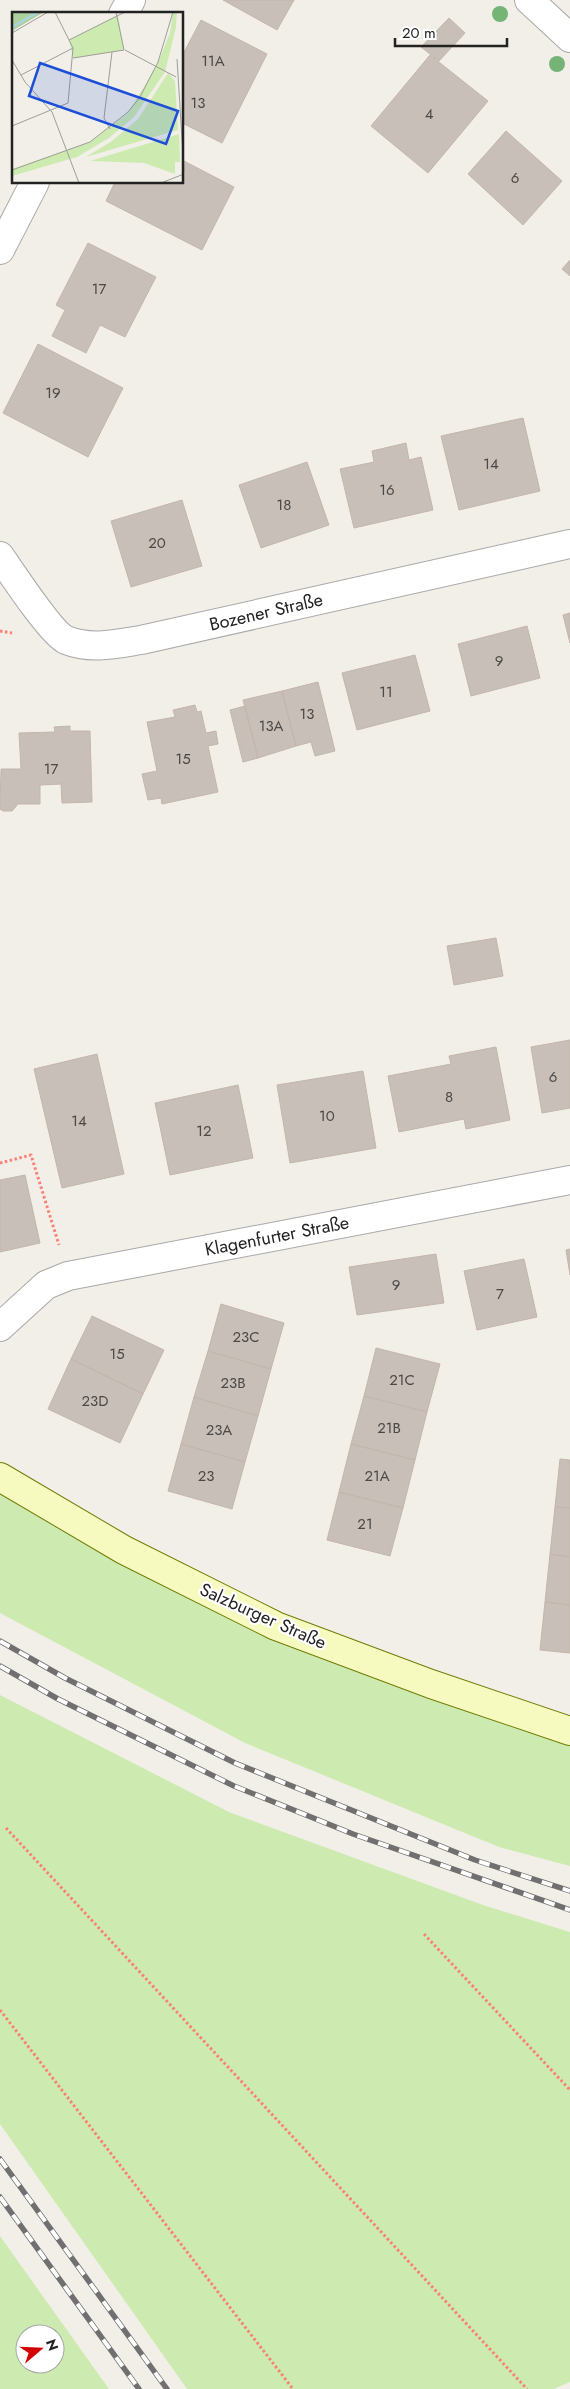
<svg xmlns="http://www.w3.org/2000/svg" width="570" height="2389" font-family="Jost,sans-serif">
	<style>
		.grass { fill: #cdebb0; fill-rule: evenodd }
		.building { fill: #c7bfb8; stroke: #c4b6ab }
		.lines { fill: none; stroke-linecap: round; stroke-linejoin: round }
		.street-casing { stroke: #a9a9a9; stroke-width: 30 }
		.secondary-casing { stroke: #707d05; stroke-width: 30 }
		.path { stroke: #fa8072; stroke-width: 3; stroke-dasharray: 2.5 2.5; stroke-linecap: butt }
		.street { stroke: #fff; stroke-width: 28 }
		.secondary { stroke: #f7fabf; stroke-width: 28 }
		.rail-casing { stroke: #707070; stroke-width: 5.5 }
		.rail { stroke: #fff; stroke-width: 4; stroke-dasharray: 11; stroke-linecap: butt }
		.tree { fill: #74b475 }
		.labels { text-anchor: middle; stroke-width: 4.5; stroke-linejoin: round; paint-order: stroke }
		.number-label { font-size: 15px; fill: #4b4948 }
		.street-label { font-size: 18px; fill: #222; stroke: #fff }
		.inset-river { fill: none; stroke: #aad3df; stroke-width: 2.5 }
		.inset-road { fill: none; stroke: #9f9d99; stroke-width: 1 }
		.view { fill: #1d4ed8; fill-opacity: 0.15; stroke: #1d4ed8; stroke-width: 2.5 }
		.inset-edge { fill: none; stroke: #222; stroke-width: 2.5 }
	</style>
	<rect width="100%" height="100%" fill="#f2efe9"/>
	<!-- grass -->
	<path class="grass" d="M0,1477L124,1550L570,1731V1866L499,1847L245,1743L0,1613Z
		M0,1695L229,1812L483,1905L570,1932V2382L554,2389H187L0,2124Z
		M0,2236L109,2389H0ZM25,2334H55V2364H25Z"/>
	<!-- building -->
	<path class="building" d="M223,0H294L277,30Z
		M449,18L465,33L439,61L421,47Z
		M201,20L267,54L222,143L182,123V56Z
		M430,55L488,101L428,173L371,126Z
		M506,131L562,181L523,225L468,174Z
		M182,160L234,187L202,250L106,201L115,182H182Z
		M88,243L156,277L125,337L100,325L86,353L52,336L65,310L56,305Z
		M570,260V276L562,269Z
		M38,344L123,388L88,457L3,413Z
		M523,418L540,491L459,510L441,436Z
		M406,443L409,460L421,457L433,510L354,528L340,469L374,462L372,451Z
		M307,462L329,525L261,548L239,485Z
		M182,500L202,566L131,587L111,521Z
		M570,613V643L563,615Z
		M527,626L540,678L471,696L458,644Z
		M415,655L430,711L357,730L342,673Z
		M318,682L335,751L315,756L311,742L296,746L282,691Z
		M282,691L296,746L258,758L243,700Z
		M195,705L197,712L201,711L206,733L216,731L218,744L208,746L218,792L162,804L161,798L148,800L142,774L157,771L147,722L175,717L173,710Z
		M245,706L258,758L243,762L230,710Z
		M70,726V731H90L92,802L62,803L61,784L40,785V804H18L12,811H3L0,809L1,769H21L19,733L55,732L54,727Z
		M496,938L503,976L454,985L447,946Z
		M570,1040V1108L542,1113L531,1047Z
		M496,1047L510,1120L466,1129L464,1119L399,1132L388,1076L451,1064L449,1056Z
		M97,1054L124,1174L62,1188L34,1069Z
		M363,1071L376,1148L290,1163L277,1085Z
		M238,1085L253,1158L170,1175L155,1103Z
		M25,1175L40,1243L0,1252V1180Z
		M570,1249V1275L566,1250Z
		M436,1254L444,1303L357,1315L349,1267Z
		M524,1259L537,1317L477,1330L464,1271Z
		M221,1304L284,1323L271,1369L208,1351Z
		M92,1316L164,1350L143,1394L71,1359Z
		M376,1348L440,1364L427,1412L364,1396Z
		M208,1351L271,1369L258,1416L194,1397Z
		M71,1359L143,1394L120,1443L48,1409Z
		M364,1396L427,1412L415,1460L351,1444Z
		M194,1397L258,1416L245,1462L181,1444Z
		M181,1444L245,1462L232,1509L168,1491Z
		M351,1444L415,1460L403,1508L339,1492Z
		M560,1459L570,1460V1508L555,1507Z
		M339,1492L403,1508L390,1556L327,1540Z
		M555,1507L570,1508V1557L550,1554Z
		M550,1554L570,1557V1605L545,1602Z
		M545,1602L570,1605V1653L540,1650Z"/>
	<g class="lines">
		<!-- street casing -->
		<g class="street-casing">
			<path id="street" d="M529,0L570,38
				M123,14L131,0
				M0,250L35,182
				M0,556C11,572 51,633 66,640C91,650 116,644 141,640L570,544
				M0,1327L46,1285L68,1276L570,1180"/>
		</g>
		<!-- secondary casing -->
		<g class="secondary-casing">
			<path id="secondary" d="M0,1477L124,1550L276,1626L431,1684L570,1731"/>
		</g>
		<!-- path -->
		<path class="path" d="M0,631L12,633
			M0,1163L31,1155L59,1245
			M6,1828L527,2389
			M424,1934L570,2090
			M0,2010L293,2389"/>
		<!-- street -->
		<use href="#street" class="street"/>
		<!-- secondary -->
		<use href="#secondary" class="secondary"/>
		<!-- rail casing -->
		<g class="rail-casing">
			<path id="rail" d="M0,1641L65,1678L235,1763L475,1860L570,1891
				M0,1666L58,1699L234,1786L353,1834L570,1910
				M0,2159L167,2389
				M0,2197L139,2389"/>
		</g>
		<!-- rail -->
		<use href="#rail" class="rail"/>
	</g>
	<!-- trees -->
	<g class="tree">
		<circle cx="500" cy="14" r="8"/>
		<circle cx="557" cy="64" r="8"/>
	</g>
	<g class="labels">
		<!-- number labels -->
		<g class="number-label">
			<text x="213" y="66">11A</text>
			<text x="198" y="108">13</text>
			<text x="429" y="119">4</text>
			<text x="515" y="183">6</text>
			<text x="99" y="294">17</text>
			<text x="53" y="398">19</text>
			<text x="491" y="469">14</text>
			<text x="387" y="495">16</text>
			<text x="284" y="510">18</text>
			<text x="157" y="548">20</text>
			<text x="499" y="666">9</text>
			<text x="386" y="697">11</text>
			<text x="307" y="719">13</text>
			<text x="271" y="731">13A</text>
			<text x="183" y="764">15</text>
			<text x="51" y="774">17</text>
			<text x="553" y="1082">6</text>
			<text x="449" y="1102">8</text>
			<text x="327" y="1121">10</text>
			<text x="79" y="1126">14</text>
			<text x="204" y="1136">12</text>
			<text x="396" y="1290">9</text>
			<text x="500" y="1299">7</text>
			<text x="246" y="1342">23C</text>
			<text x="117" y="1359">15</text>
			<text x="402" y="1385">21C</text>
			<text x="233" y="1388">23B</text>
			<text x="95" y="1406">23D</text>
			<text x="389" y="1433">21B</text>
			<text x="219" y="1435">23A</text>
			<text x="206" y="1481">23</text>
			<text x="377" y="1481">21A</text>
			<text x="365" y="1529">21</text>
		</g>
		<!-- street labels -->
		<g class="street-label">
			<text transform="translate(266 612) rotate(-13)" y="6">Bozener Straße</text>
			<text transform="translate(277 1236) rotate(-11)" y="6">Klagenfurter Straße</text>
			<text transform="translate(263 1616) rotate(24)" y="6">Salzburger Straße</text>
		</g>
	</g>
	<!-- overview -->
	<g transform="translate(12 12)">
		<rect width="171" height="171" fill="#f2efe9"/>
		<path d="M161,0H165L164,15L153,60L122,105L97,126L65,145L0,164V157L78,130L116,101L145,53L158,21ZM106,3L112,38L61,46L57,28ZM156,61L163,69L166,118L74,145L100,129L126,107ZM167,122L168,150H163V162L132,151L78,149Z" fill="#cdebb0"/>
		<path d="M0,0H32L0,19Z" fill="#add19e"/>
		<path class="inset-river" d="M0,15L26,0"/>
		<path class="inset-road" d="M0,21L36,0M57,28L113,0M113,38L164,65M61,46L112,38L104,0M165,47L172,159M0,48L13,70L40,100L67,171M9,63L61,36M0,114L56,91L61,36L43,0M98,117L92,106L100,40M0,158L78,130L116,100L128,85L146,50L161,0M149,171L172,162"/>
		<path class="view" d="M28,51L166,99L154,132L17,84Z"/>
		<rect width="171" height="171" class="inset-edge"/>
	</g>
	<!-- north arrow -->
	<g transform="translate(40 2349) rotate(71)"><circle r="24" fill="#ffffff" stroke="#a7a7a7"/>
	<path d="M0-4L9 19L0 12L-9 19Z" fill="#d40000"/>
	<text y="-8" font-size="14" font-weight="bold" text-anchor="middle" fill="#222222">N</text>
	</g>
	<!-- scale -->
	<path d="M395 38v8h112v-8" fill="none" stroke="#222222" stroke-width="2.5"/>
	<text x="402" y="38" font-size="15" fill="#222222" stroke="#ffffff" stroke-width="4" paint-order="stroke">20 m</text>
</svg>
